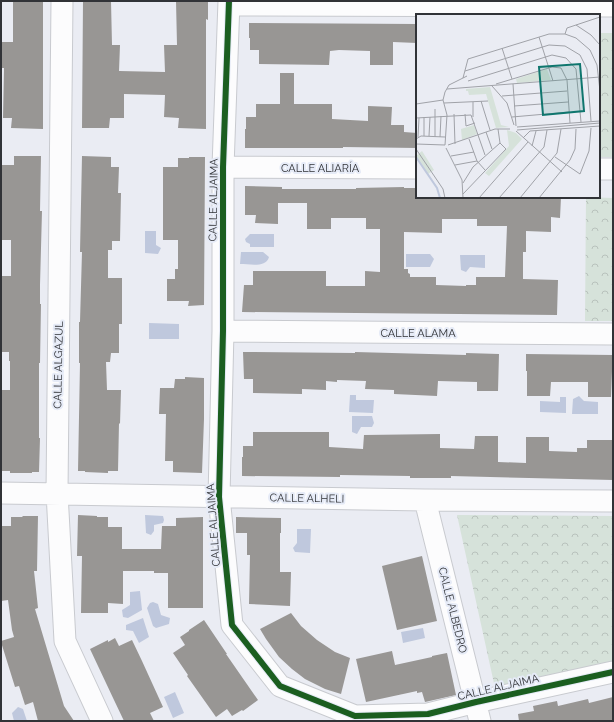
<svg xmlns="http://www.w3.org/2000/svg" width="614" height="722" font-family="Raleway,sans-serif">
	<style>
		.forest { fill: url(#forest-crowns) }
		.water { fill: #bfc8dd }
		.building { fill: #989694; fill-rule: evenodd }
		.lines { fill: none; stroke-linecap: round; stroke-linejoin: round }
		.street-casing { stroke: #c8cacf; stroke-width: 23 }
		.street { stroke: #fcfcfd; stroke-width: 21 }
		.cycleway-casing { stroke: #e6ebf7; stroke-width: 8 }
		.cycleway { stroke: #1b5e20; stroke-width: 6 }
		.labels { text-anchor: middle; stroke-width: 4; stroke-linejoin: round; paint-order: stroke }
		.street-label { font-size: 11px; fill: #313337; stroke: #e6ebf7 }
		.inset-river { fill: none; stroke: #bfc8dd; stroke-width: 2 }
		.inset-road { fill: none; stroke: #a0a2a8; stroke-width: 1 }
		.view { fill: #0f766e; fill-opacity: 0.15; stroke: #0f766e; stroke-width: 2 }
		.inset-edge { fill: none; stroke: #313337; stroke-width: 2 }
	</style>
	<defs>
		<pattern id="forest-crowns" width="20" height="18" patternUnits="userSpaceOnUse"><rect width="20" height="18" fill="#d6e2da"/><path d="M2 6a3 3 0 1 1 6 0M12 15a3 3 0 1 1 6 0" fill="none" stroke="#b8c2bc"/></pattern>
	</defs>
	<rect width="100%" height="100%" fill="#eaecf3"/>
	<!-- forest -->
	<path class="forest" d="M599,33H613V157H599Z
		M586,197L613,198V321H585Z
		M457,515L613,516V661L495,688Z"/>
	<!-- water -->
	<path class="water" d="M145,231H156V245L161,248L158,254L145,253Z
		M250,234H274V247H250V244L246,242L245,239Z
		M241,252H263L269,257C266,268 250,264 240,264Z
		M406,254H430L434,259L430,267H406Z
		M460,255H485V268L470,267L466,272L461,270Z
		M149,323L179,324V339H149Z
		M350,395H356V400H374L373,413L349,412Z
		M579,396L584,401L598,402V414H572L573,399Z
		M560,397H566V413L540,412V401L560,402Z
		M352,416H372L374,423L372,427H361L357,434L352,432Z
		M145,515L163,516L164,520L163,523L154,525V531L151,535L146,533Z
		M297,529H311L310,553L295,552L293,548L297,543Z
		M140,591L142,610L128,618L123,617L122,610L130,605V592Z
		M153,602L158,604L161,615L170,618L169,624L156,628L153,626L147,608L150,603Z
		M143,618L149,637L139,643L133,631L126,630V625Z
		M423,628L425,638L403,643L401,632Z
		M175,692L184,713L173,718L164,697Z
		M18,707L23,709L27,721H14L12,713Z"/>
	<!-- building -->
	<path class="building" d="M13,1H43V129L11,128L12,118H3L4,68H1V42H13Z
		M83,1H111L112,45H120L119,71L165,72L164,45H177L176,1H208V20L206,19V129L178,128L179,118L164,117L165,95L124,94V118H110L109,128H82Z
		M249,23L417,24V43L393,42V65H370V51L339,50L330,51L329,65L259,64V50H250V38H249Z
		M280,73H294V104H332V119L368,121V106L392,107L391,125H404V132L417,133V148L343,147V148H245V129H246V117H256V104H280Z
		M14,156H41L40,211H42L40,285V304H41L40,363H39V438H40L39,472H32V473H10V471H1L2,390H10V361H9V352H1V276H11V240H1V165H14Z
		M82,156L111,157V167H119L118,193H121L120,241H112V250H108V278H122V324H119V353H111L110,362H106L107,390H121L120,424L119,423L118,471H108V473L85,472V471H78L80,363H79V322H80L82,252H80Z
		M189,157H205L204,305L188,306L189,301H167V279H175V269H178V240H163V167H178V158H189Z
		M245,186L282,187V189H356V188L404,187V188H417V197H561L560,218L551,217V232L526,231V252H523V279L558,280L557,315L242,312L244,285H253V271H326V286H365V271L380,272V229H366V218H331V229H307V203H278V224L255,223L256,215H245ZM442,219H477V226H507L505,277H476V285H466V286L436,285V277H410V274L408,273V269H404V232L442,233Z
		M243,352L355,353V352L466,355V353L499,354L498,391H477V382L438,381L437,396L394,394V390L365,389L366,381L337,380V382L326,381V390L302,389V394L253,393V379H244Z
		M526,354L613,355V371H612L611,397H588V382H551L550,396H527V371H526Z
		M185,377L204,378V419L202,473L173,472V461H165L166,414H159L160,388H174L175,379H185Z
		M253,432H329V447L363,449L364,435L440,434V448L474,449L475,436H498V462L526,463V437H549V451L577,452V448H587V440H613V480L451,476V478H410V476L340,475V477L242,476V457H243V446H253Z
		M78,515L97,516V517H108V527H122V549H161L162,526H176V518L203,517V608H168V573H154V571H123V604L108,603V613H81L82,556H77Z
		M23,516H38L37,571H34L38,608L35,609L64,706L74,721H38L33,702L25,705L19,686L15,687L1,642V641L14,637L12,630L8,600L1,601V526H11V517H22Z
		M236,517L281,518V533H280V572H291L290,606L249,604L250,555H247V533H236Z
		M422,556L437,621L397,630L382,566Z
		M291,613L301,626L317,640L335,652L350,658L341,694L325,689L305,679L292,669L279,657L266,639L260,629Z
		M204,620L227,654H226L258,700L243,711L242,710L232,716L227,709L216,717L187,676L188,675L173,653L185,645L180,637L189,631V630Z
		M115,638L119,646L132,640L142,661L163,707L150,713L154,721H124L114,700L90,649L108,640V642Z
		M392,651L395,665L432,657V656L447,653L456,695L425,702L422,692L417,693V691L366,702L356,659Z
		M613,697V721H519L518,714L534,711L533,706L557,701L558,706L588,699L589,703Z"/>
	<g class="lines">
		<!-- street casing -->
		<g class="street-casing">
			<path id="street" d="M62,1L57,493L65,641L102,721
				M229,1L223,167V331L219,497L232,625L280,686L355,716L428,714L476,702L613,672
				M229,5L613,6
				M223,167L417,168
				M599,169H613
				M223,331L613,334
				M1,493L425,500L613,501
				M425,500L480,721"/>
		</g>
		<!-- street -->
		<use href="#street" class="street"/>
		<!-- cycleway casing -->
		<g class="cycleway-casing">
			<path id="cycleway" d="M229,1L223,167V331L219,497L232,625L280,686L355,716L428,714L476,702L613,672"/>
		</g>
		<!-- cycleway -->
		<use href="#cycleway" class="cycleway"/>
	</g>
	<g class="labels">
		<!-- street labels -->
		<g class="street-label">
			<text x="320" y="172">CALLE ALIARÍA</text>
			<text transform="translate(213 200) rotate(-89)" y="4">CALLE ALJAIMA</text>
			<text x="418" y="337">CALLE ALAMA</text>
			<text transform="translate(58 365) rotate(-89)" y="4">CALLE ALGAZUL</text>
			<text transform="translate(307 498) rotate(1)" y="4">CALLE ALHELI</text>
			<text transform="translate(213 525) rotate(-94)" y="4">CALLE ALJAIMA</text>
			<text transform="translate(453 610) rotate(76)" y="4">CALLE ALBEDRO</text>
			<text transform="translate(498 687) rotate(-13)" y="4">CALLE ALJAIMA</text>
		</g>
	</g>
	<!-- overview -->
	<g transform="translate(416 14)">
		<rect width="184" height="184" fill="#eaecf3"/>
		<path d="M131,55L135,66L101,69L100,65ZM74,73L85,111L93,113L80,114L70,80L53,81L52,77H50V75ZM58,111L61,120L46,126L45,115ZM91,116L100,119L106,125L73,162L69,159L93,132ZM6,137L18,156L12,160L0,142Z" fill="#d6e2da"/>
		<path class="inset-river" d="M0,143L21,174L24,184"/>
		<path class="inset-road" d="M160,11L175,21L184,31M149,20L151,14L184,3M123,23L137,67M86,34L96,65M49,57L133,31L149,32L164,41L171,55L175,107M47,64L52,45L133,20H149L160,24L174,36L181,51L184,77M52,67L136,41L150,44L160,55L165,108M80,70L136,53L145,54L151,66L154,109M97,70L100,112M76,72L91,89L98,111M31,75L184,63M86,82L151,77M65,87L74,116M57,88V103M28,89L72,87M0,90L27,86M98,92L152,88M19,95V123M38,100L39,130M49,100L50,112L59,109M96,103L153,98M0,104L55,101L69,141M101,113L184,107M101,116L184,109M100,117L146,158M70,118L76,135M8,122V103M13,122L14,103M2,123L3,104M24,123L25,102M107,124L114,117L184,112M0,125L5,122L29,123M53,125L61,147L69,156M0,130L29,131M29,131L31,101L27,86L29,78L33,71L51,62M32,131L79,115H94M116,132L120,117M30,134L46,166L47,184M0,135L27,175L29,184M35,142L58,138M139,143L164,160L173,137L175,114M39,151L61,147M47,169L57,153L84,129M47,180L90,135L84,129L82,115M63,184L112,128M83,184L128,133L131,116M104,184L141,139L145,115M123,184L154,146L159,135L160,115"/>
		<path class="view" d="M164,50L168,97L127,101L123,53Z"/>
		<rect width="184" height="184" class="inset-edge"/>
	</g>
	<!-- border -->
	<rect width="614" height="722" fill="none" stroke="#313337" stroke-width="4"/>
</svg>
